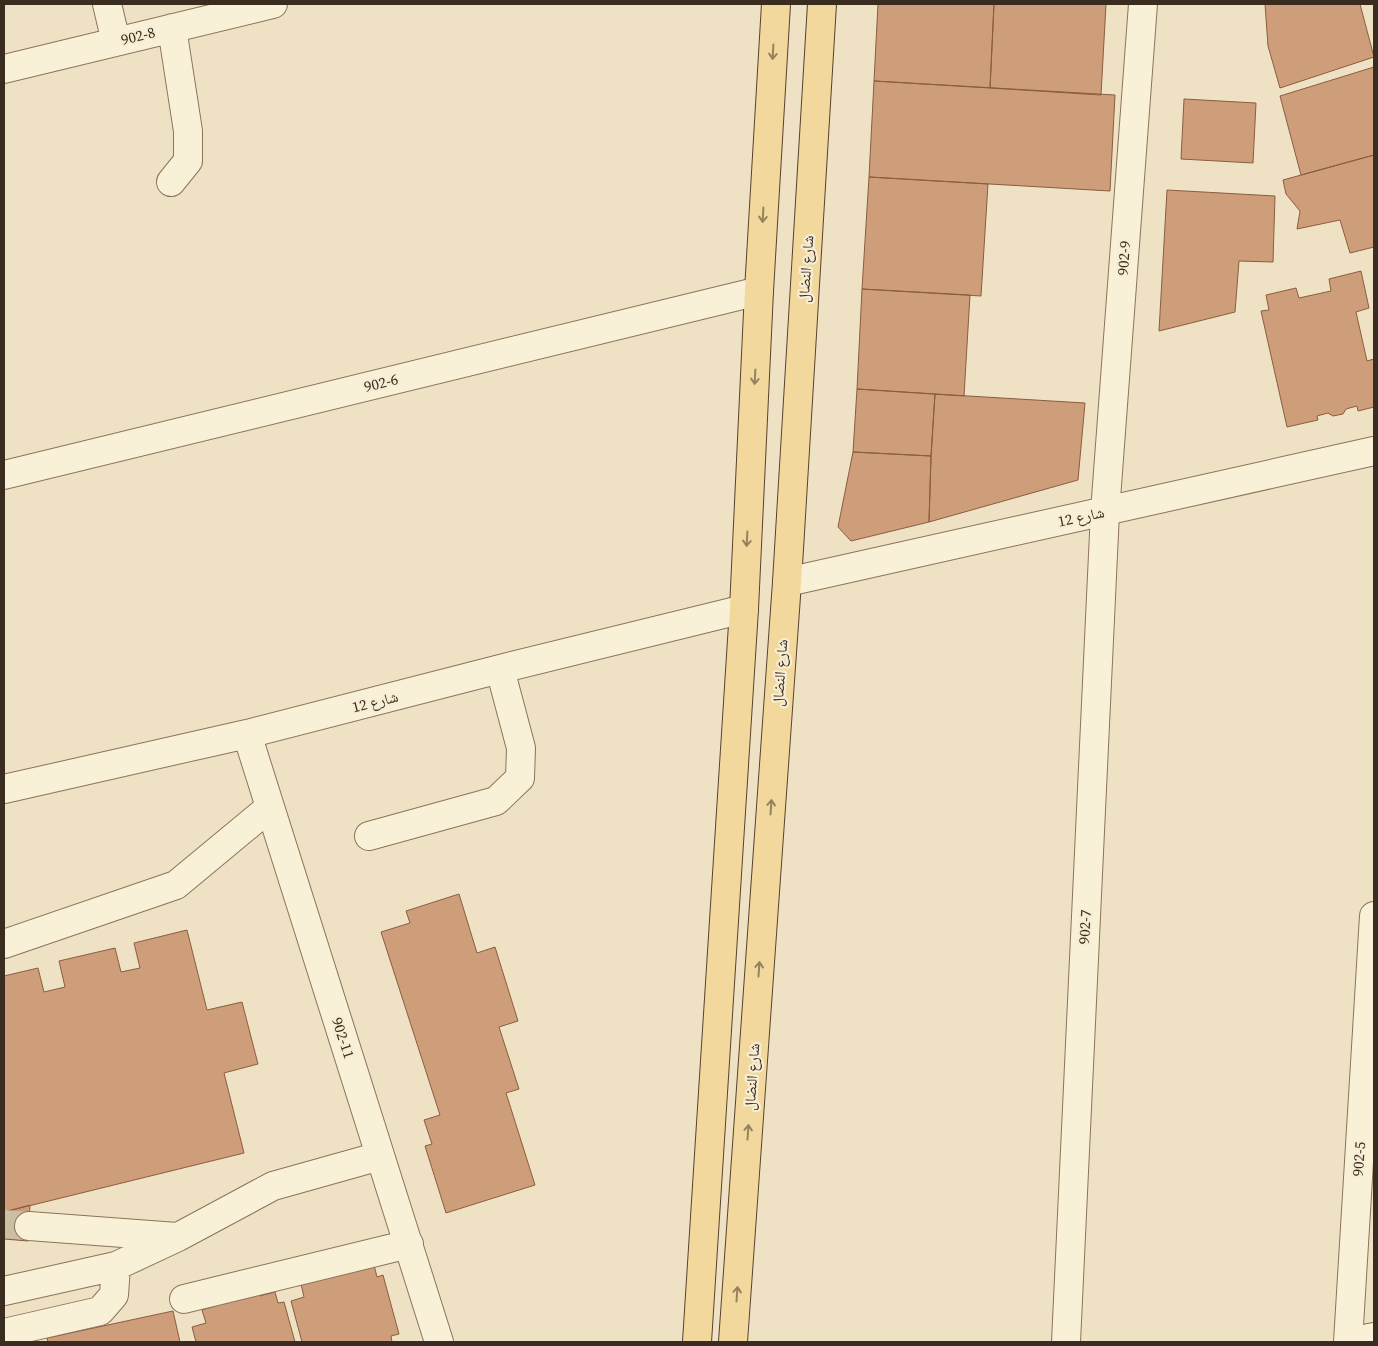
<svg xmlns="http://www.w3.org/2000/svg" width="1378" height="1346" font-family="'Source Serif 4','Noto Naskh Arabic',serif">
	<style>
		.building { fill: #ce9d7a; stroke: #8a5d40 }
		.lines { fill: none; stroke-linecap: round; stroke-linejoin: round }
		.minor-tunnel { stroke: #cbbea3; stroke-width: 28; stroke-dasharray: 28 14; stroke-linecap: butt }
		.minor-casing { stroke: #8a745a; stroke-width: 30 }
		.major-casing { stroke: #58422e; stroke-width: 30 }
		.minor { stroke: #f9f0d8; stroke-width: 28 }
		.major { stroke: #f2d89c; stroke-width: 28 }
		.oneway { stroke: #96825d }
		.labels { text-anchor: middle; stroke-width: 4.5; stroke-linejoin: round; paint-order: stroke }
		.street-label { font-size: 15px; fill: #3a2c1e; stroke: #f6edd4 }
	</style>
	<rect width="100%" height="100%" fill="#efe2c4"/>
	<!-- building -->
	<path class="building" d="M878,4H994L990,88L874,81Z
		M994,4H1106L1101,95L990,88Z
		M1265,4H1360L1374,57L1280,88L1268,46Z
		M1374,67V155L1301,175L1280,96Z
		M874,81L1115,95L1110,191L869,177Z
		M1184,99L1256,103L1253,163L1181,159Z
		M1374,155V247L1350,253L1340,220L1297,229L1300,211L1286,194L1283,180Z
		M869,177L988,184L981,296L862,289Z
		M1167,190L1275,196L1273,262L1239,261L1235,312L1159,331Z
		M1361,271L1369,308L1356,312L1367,361L1374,359V407L1358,411L1357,406L1346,409L1343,414L1333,416L1328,413L1317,416L1318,420L1287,427L1261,311L1269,310L1266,295L1296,288L1299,298L1331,291L1329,279Z
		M862,289L970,295L964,396L857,389Z
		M857,389L935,394L931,456L853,452Z
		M935,394L1085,403L1078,480L929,522L931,456Z
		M853,452L931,456L929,522L851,541L838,527Z
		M459,894L477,953L495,947L518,1021L499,1027L519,1089L506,1093L535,1185L446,1213L425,1146L432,1144L424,1120L440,1115L381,932L410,923L406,911Z
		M187,930L207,1010L242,1002L258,1064L224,1073L244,1153L4,1212V976L38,968L44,992L65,987L59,961L115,948L121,972L140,968L134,943Z
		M30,1205L28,1241L4,1239V1212Z
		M374,1265L377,1277L383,1275L399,1334L391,1336L392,1342H302L291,1301L304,1297L301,1284Z
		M258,1289L260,1296L275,1292L278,1303L284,1302L295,1342H196L192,1327L206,1323L202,1310L218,1305L217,1300Z
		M173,1311L180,1342H48L47,1338Z"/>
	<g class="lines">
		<!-- minor-tunnel -->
		<path class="minor-tunnel" d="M4,1224L29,1226"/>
		<!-- minor casing -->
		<g class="minor-casing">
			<path id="minor" d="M107,4L116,42
				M4,69L273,4
				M171,182L188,161V131L172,28
				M4,475L759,291
				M787,582L1374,451
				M247,734L439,1342
				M4,789L247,734L500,669L744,609
				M369,836L496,801L520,778L521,748L500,669
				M4,944L176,885L270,807
				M29,1226L177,1237
				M4,1291L116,1266L178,1237L273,1186L380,1156
				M184,1299L409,1244
				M4,1333L100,1311L114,1295L116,1266
				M1066,1342L1105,512L1143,4
				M1348,1342L1374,916
				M1350,1342L1374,1337"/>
		</g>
		<!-- major casing -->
		<g class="major-casing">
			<path id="major" d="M697,1342L744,609L759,291L776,4
				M733,1342L787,582L822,4"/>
		</g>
		<!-- minor -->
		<use href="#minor" class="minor"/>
		<!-- major -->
		<use href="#major" class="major"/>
	</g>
	<!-- one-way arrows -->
	<defs><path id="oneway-shaft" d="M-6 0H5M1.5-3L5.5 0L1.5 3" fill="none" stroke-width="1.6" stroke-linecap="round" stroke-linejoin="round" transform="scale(1.25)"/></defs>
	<g class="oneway">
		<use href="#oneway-shaft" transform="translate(773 52) rotate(93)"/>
		<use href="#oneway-shaft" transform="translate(763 215) rotate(93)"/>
		<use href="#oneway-shaft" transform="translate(755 377) rotate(93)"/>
		<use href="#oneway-shaft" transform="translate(747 539) rotate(93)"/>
		<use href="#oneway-shaft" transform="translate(771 807) rotate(-86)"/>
		<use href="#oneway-shaft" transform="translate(759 969) rotate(-86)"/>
		<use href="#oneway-shaft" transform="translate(748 1132) rotate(-86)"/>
		<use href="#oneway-shaft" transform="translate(737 1294) rotate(-86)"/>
	</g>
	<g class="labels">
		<!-- street labels -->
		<g class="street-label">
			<text transform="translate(138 36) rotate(-14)" y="5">902-8</text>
			<text transform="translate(1124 258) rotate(-86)" y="5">902-9</text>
			<text transform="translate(806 269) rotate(-86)" y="5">شارع النضال</text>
			<text transform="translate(381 383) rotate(-14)" y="5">902-6</text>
			<text transform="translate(1081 517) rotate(-12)" y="5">شارع 12</text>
			<text transform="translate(780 673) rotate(-86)" y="5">شارع النضال</text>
			<text transform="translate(375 702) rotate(-14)" y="5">شارع 12</text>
			<text transform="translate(1085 927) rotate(-87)" y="5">902-7</text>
			<text transform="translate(343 1038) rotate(72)" y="5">902-11</text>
			<text transform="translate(752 1077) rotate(-86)" y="5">شارع النضال</text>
			<text transform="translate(1359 1159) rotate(-86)" y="5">902-5</text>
		</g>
	</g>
	<!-- border -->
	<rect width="1378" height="1346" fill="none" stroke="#3a2c1e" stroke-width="10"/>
</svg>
